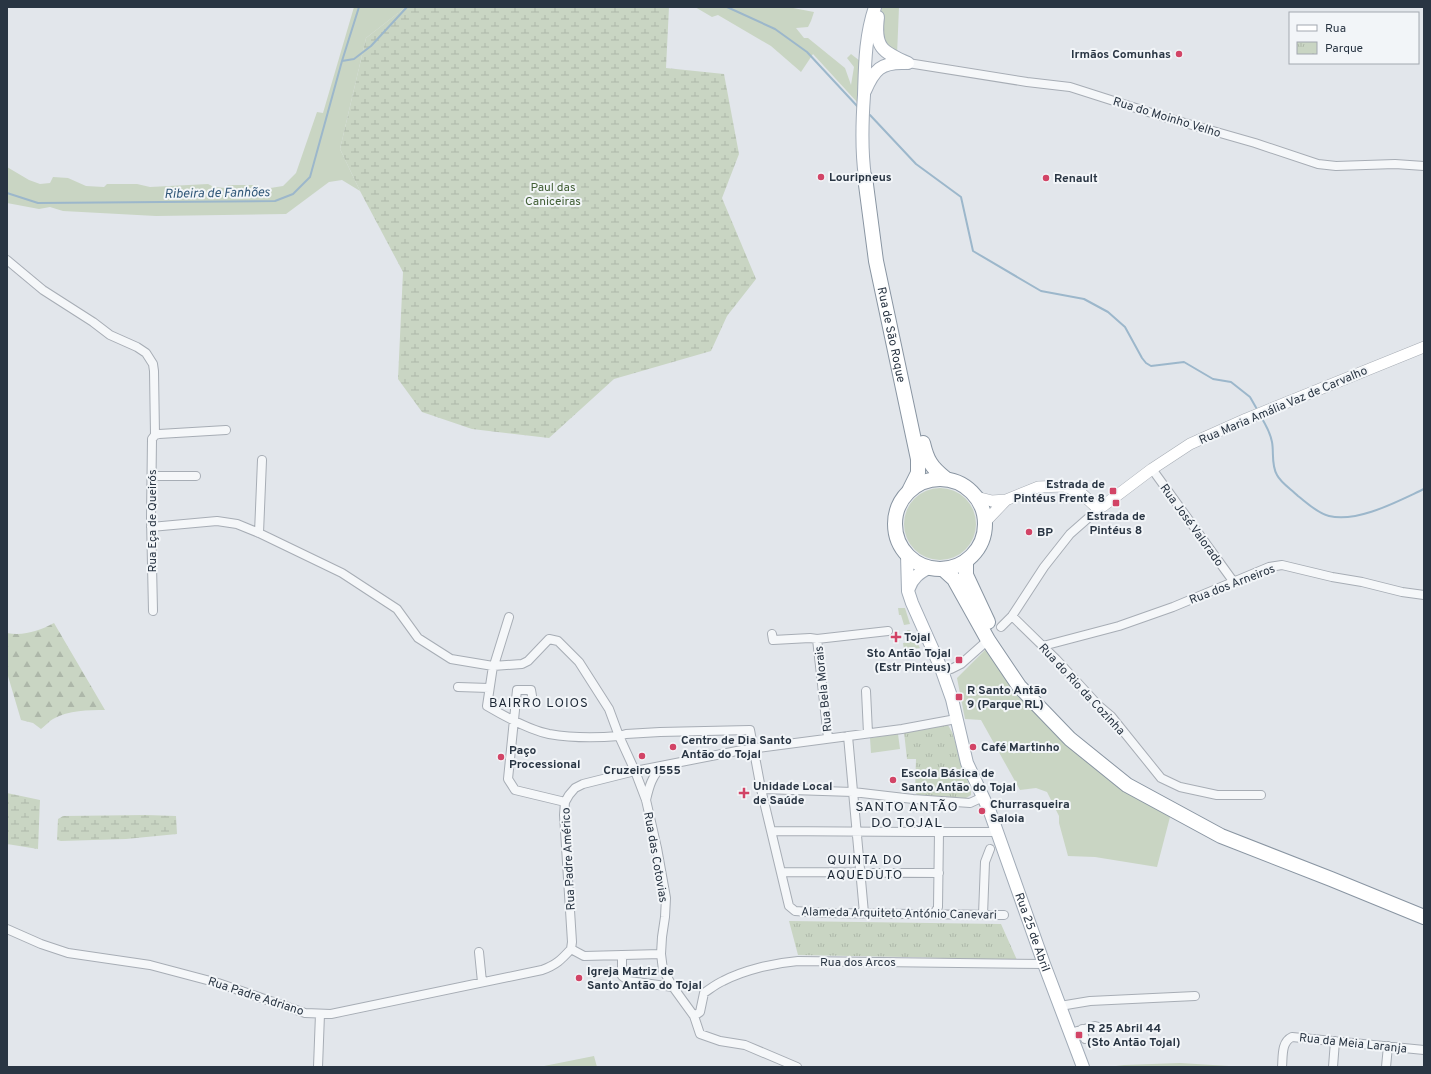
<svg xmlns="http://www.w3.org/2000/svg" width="1431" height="1074" font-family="Overpass,sans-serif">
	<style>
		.grass { fill: #c9d5c3 }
		.forest { fill: url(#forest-firs) }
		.wetland { fill: url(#wetland-marsh) }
		.park { fill: url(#park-tufts) }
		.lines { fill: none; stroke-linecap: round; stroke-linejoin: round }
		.stream { stroke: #9cb7cb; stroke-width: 2 }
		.street-casing { stroke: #a7adb5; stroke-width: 10 }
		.secondary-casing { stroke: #a7adb5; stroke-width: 12 }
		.primary-casing { stroke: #a1abb7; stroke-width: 14 }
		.highway-casing { stroke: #8995a2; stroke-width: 16 }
		.street { stroke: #f5f7f9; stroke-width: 8 }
		.secondary { stroke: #fff; stroke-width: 11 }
		.primary { stroke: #fff; stroke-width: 12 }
		.highway { stroke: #fff; stroke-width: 14 }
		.poi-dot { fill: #d24466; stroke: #f2f5f8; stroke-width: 1.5 }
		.labels { text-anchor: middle; stroke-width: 4; stroke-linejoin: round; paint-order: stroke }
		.poi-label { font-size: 12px; font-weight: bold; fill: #293543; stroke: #f2f5f8; text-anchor: start }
		.street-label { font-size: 12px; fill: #293543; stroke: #f2f5f8 }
		.park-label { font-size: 12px; fill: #425f36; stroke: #f2f5f8 }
		.water-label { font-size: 13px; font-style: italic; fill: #325879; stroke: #f2f5f8 }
		.neighbourhood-label { font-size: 13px; letter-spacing: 1px; fill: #1b2634; stroke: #f2f5f8 }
		.quarter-label { font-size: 14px; letter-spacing: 1px; fill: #1b2634; stroke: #f2f5f8 }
	</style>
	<defs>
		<pattern id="forest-firs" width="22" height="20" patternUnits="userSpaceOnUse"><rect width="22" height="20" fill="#c9d5c3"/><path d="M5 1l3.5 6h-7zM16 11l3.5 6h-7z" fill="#adb7a9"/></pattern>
		<pattern id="wetland-marsh" width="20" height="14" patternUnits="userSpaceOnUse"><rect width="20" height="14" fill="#c9d5c3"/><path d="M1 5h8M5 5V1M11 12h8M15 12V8" fill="none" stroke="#adb7a9"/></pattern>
		<pattern id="park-tufts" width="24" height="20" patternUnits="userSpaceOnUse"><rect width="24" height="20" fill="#c9d5c3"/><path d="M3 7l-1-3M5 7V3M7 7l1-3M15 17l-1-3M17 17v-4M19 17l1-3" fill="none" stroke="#adb7a9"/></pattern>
	</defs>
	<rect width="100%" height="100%" fill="#e2e6eb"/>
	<!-- grass -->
	<path class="grass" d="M354,7H406L366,38L340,149L360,191L342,180L329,182L286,214L156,216L63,211L50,207L39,209L7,203V167L29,180L40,184L50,183L53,177L68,178L86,186L104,187L107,184H137L150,187L208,184L214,187L225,188L228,185H256L264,189L283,186L296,173L317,112L323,113Z
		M695,7H788L814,12L811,21L808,27L796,28L804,38H808L845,68L851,85L854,67L847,58L851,54L860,61L859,101L857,102L813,54L801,72L771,46L718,15L712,17Z
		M882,7H899L897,55L885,46L879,27Z
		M904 524a36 36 0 1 1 72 0a36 36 0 1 1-72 0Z
		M898,608H905L910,624L904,625L901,615H899Z
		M907,630H910L920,648L904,650L903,643L910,642Z
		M987,648L1139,798L1170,817L1157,867L1095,857L1068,856L1059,823V816L1047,792L1036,788L1020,790L981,720L965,719L957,678Z
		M898,734L900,749L871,753L870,738Z
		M594,1056L597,1067H544V1066Z
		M1180,1063L1229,1066V1067H1108L1124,1065Z"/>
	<!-- forest -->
	<path class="forest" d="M54,623L105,710C88,710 69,710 53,719C49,721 45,726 41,729L33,723L21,720L8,676L7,633C24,636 39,631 54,623Z"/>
	<!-- wetland -->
	<path class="wetland" d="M406,7H669L666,68L724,74L739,154L722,198L756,279L727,316L711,351L614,379L549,438L472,429L422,412L398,379L403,272L360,191L340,149L366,38Z
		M7,793L40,800L38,849L7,844Z
		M146,815L176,816L177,834L126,839L61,841L57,840L58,819L63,816Z"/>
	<!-- park -->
	<path class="park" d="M944,724L948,725L952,732L971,792V795L966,798L917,795L915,791L916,759H907L904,732Z
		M789,921L1001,924L1017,960L906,957L798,955Z"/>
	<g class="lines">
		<!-- stream -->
		<path class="stream" d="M727,7L775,29L807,52L858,107
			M342,61L354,59L371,46L407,7
			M870,115L916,164L961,197L973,251L1041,291L1084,299L1108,312L1125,327L1142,358L1146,363L1151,366L1184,362L1213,379L1231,382L1250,397L1258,411
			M7,193L38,203L275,201L293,194L310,177L342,61L359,7
			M1261,417C1266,425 1270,432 1272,442C1274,452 1271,465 1277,475C1281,483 1291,489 1298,496C1307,503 1317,513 1329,516C1358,523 1398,501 1424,489"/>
		<!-- street casing -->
		<g class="street-casing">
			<path id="street" d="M908,63L1027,82L1070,87L1164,117L1255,143L1318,164L1336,166L1395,164L1424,166
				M7,260L43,290L93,322L110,335L137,347L146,353L153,364L154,371L155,435
				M1152,469L1233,581
				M152,476H196
				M151,527L217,521L237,524L259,533L342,573L397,609L418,638L451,659L493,666L522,664L528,661L549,639L558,641L579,662L609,709L619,736C595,738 572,738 549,734C529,730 504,716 487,706L493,666
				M259,533L262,460
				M153,611L151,518L152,439L155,435L159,434L226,430
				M1012,616L1056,659L1098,705L1111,716L1161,778L1180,787L1217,795H1261
				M1001,627L1012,616L1044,567L1070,534L1095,512L1097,506
				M772,634L773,640L810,638L817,639L888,631
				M817,639L828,738
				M1043,646L1119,626L1173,607L1269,567L1282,565L1332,577L1362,582L1402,592L1424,595
				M495,666V662L509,617
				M941,668L951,669L961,664L988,640
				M458,687L489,688
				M866,691L868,733
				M532,696L531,690H517L508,779L515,790L565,802
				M848,736L864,913
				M761,789L853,792L913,799L970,803L983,797
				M646,800C649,787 652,775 663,766
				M772,831L916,832H997
				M782,872L939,873
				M932,914L936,911L938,907L939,832
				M983,915L985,862L990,849
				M7,929L41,944L68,953L150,965L218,983L305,1013L331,1014L542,970C556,965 561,960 571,949
				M571,949L572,942L564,815L565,802L569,795L575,788L583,784L635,771L742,750L902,729L956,719
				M571,949L584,956L661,954
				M479,952L482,982
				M622,955V976L629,981L673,987
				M1060,1006L1090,1001L1195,996
				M694,1016L700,1012L704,993C710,989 716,984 723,981C744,970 774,963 798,961L1044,964
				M1082,1029L1085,1039
				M1070,1033L1095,1026L1106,1029
				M318,1067L320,1014
				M797,1067L745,1045L720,1041L700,1034L694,1016L673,987L663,970L661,954L662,937L665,917L666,898L657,848L646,800L635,771L619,736L626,734L660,732L750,730L761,789L789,906L795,911L825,913L1004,915
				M1282,1067C1283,1057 1281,1042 1292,1037L1424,1050
				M1333,1067L1335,1041
				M1386,1067L1388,1046"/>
		</g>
		<!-- secondary casing -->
		<g class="secondary-casing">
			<path id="secondary" d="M976,497L992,501L1006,500L1038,487L1064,486L1081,493L1095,506H1103L1152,469L1190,444L1246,419L1424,347
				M985,522L1006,500"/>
		</g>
		<!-- primary casing -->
		<g class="primary-casing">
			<g id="primary">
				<path d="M878,17C874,47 882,52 908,63"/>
				<path d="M865,91C874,70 881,62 905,63"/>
				<path d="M865,177C861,149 862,123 864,95C865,64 865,37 875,7"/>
				<path id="s1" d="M907,555L908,591L912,603L941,668L952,699L967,763L990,812L1044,964L1083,1067"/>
				<path d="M909,588C913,577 919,573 929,568"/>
			</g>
		</g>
		<!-- highway casing -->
		<g class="highway-casing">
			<g id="highway">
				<path id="s2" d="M865,177L876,261L918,459V473L910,489"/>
				<path d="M923,443C927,460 931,467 945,478"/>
				<circle cx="940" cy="524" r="45"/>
				<path d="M966,561V575L988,622"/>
				<path d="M943,569L954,579L988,640L1019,686L1070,739L1127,785L1221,836L1331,879L1424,917"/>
			</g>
		</g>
		<!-- street -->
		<use href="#street" class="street"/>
		<!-- secondary -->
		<use href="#secondary" class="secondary"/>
		<!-- primary -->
		<use href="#primary" class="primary"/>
		<!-- highway -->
		<use href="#highway" class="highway"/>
	</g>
	<!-- markers -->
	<g class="poi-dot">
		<circle cx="1179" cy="54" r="4"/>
		<circle cx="821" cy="177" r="4"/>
		<circle cx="1046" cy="178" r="4"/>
		<rect x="1109" y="487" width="8" height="8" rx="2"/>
		<rect x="1112" y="499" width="8" height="8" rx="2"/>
		<circle cx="1029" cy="532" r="4"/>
		<path d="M894 631h4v4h4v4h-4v4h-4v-4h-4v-4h4z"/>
		<rect x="955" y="656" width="8" height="8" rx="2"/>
		<rect x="955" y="693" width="8" height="8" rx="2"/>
		<circle cx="673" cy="747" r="4"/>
		<circle cx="973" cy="747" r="4"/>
		<circle cx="642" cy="756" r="4"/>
		<circle cx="501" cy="757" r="4"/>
		<circle cx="893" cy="780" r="4"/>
		<path d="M742 787h4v4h4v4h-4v4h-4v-4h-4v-4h4z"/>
		<circle cx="982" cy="811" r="4"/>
		<circle cx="579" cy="978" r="4"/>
		<rect x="1075" y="1031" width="8" height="8" rx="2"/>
	</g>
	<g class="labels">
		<!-- poi labels -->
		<g class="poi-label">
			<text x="1171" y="58" text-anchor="end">Irmãos Comunhas</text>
			<text x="829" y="181">Louripneus</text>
			<text x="1054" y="182">Renault</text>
			<text x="1105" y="488" text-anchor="end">Estrada de<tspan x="1105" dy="14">Pintéus Frente 8</tspan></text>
			<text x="1116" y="520" text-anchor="middle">Estrada de<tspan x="1116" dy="14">Pintéus 8</tspan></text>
			<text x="1037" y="536">BP</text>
			<text x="904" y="641">Tojal</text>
			<text x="951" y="657" text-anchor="end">Sto Antão Tojal<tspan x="951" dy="14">(Estr Pinteus)</tspan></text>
			<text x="967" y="694">R Santo Antão<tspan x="967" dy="14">9 (Parque RL)</tspan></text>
			<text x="681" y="744">Centro de Dia Santo<tspan x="681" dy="14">Antão do Tojal</tspan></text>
			<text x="981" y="751">Café Martinho</text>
			<text x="509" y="754">Paço<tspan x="509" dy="14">Processional</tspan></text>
			<text x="642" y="774" text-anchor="middle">Cruzeiro 1555</text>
			<text x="901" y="777">Escola Básica de<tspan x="901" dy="14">Santo Antão do Tojal</tspan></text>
			<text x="753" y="790">Unidade Local<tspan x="753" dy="14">de Saúde</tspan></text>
			<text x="990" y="808">Churrasqueira<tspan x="990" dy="14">Saloia</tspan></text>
			<text x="587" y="975">Igreja Matriz de<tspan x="587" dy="14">Santo Antão do Tojal</tspan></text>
			<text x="1087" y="1032">R 25 Abril 44<tspan x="1087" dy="14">(Sto Antão Tojal)</tspan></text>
		</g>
		<!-- street labels -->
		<g class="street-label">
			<text transform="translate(1167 117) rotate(17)" y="4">Rua do Moinho Velho</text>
			<text dy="4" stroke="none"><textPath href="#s2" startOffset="160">Rua de São Roque</textPath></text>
			<text transform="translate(1283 405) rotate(-23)" y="4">Rua Maria Amália Vaz de Carvalho</text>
			<text transform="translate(152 521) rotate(-90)" y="4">Rua Eça de Queirós</text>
			<text transform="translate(1192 525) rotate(54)" y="4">Rua José Valorado</text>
			<text transform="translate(1232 584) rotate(-21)" y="4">Rua dos Arneiros</text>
			<text transform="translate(823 689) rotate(-96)" y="4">Rua Bela Morais</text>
			<text transform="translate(1082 689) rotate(47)" y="4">Rua do Rio da Cozinha</text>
			<text transform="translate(656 857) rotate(80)" y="4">Rua das Cotovias</text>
			<text transform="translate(568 859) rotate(-93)" y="4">Rua Padre Américo</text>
			<text transform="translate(899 913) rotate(1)" y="4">Alameda Arquiteto António Canevari</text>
			<text dy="4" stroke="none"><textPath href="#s1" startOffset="400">Rua 25 de Abril</textPath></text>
			<text x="858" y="966">Rua dos Arcos</text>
			<text transform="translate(256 996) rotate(18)" y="4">Rua Padre Adriano</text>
			<text transform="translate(1353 1043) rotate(6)" y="4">Rua da Meia Laranja</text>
		</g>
		<!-- park labels -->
		<g class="park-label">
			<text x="553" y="191">Paul das<tspan x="553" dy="14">Caniceiras</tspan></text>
		</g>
		<!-- water labels -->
		<g class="water-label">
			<text transform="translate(217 192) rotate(-1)" y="5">Ribeira de Fanhões</text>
		</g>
		<!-- neighbourhood labels -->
		<g class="neighbourhood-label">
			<text x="539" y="707">BAIRRO LOIOS</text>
			<text x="865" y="864">QUINTA DO<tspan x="865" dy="15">AQUEDUTO</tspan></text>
		</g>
		<!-- quarter labels -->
		<g class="quarter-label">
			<text x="907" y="811">SANTO ANTÃO<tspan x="907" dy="16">DO TOJAL</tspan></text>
		</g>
	</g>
	<!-- border -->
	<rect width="1431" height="1074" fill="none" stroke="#293543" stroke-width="16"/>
	<!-- legend -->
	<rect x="1289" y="12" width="130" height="52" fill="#f2f5f8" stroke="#a2a8b0"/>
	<rect x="1297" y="25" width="20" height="6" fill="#ffffff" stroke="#a2a8b0"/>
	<text x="1325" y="32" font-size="12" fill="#293543">Rua</text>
	<rect x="1297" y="42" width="20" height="12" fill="url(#park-tufts)" stroke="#a2a8b0"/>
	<text x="1325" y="52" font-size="12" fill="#293543">Parque</text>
</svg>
